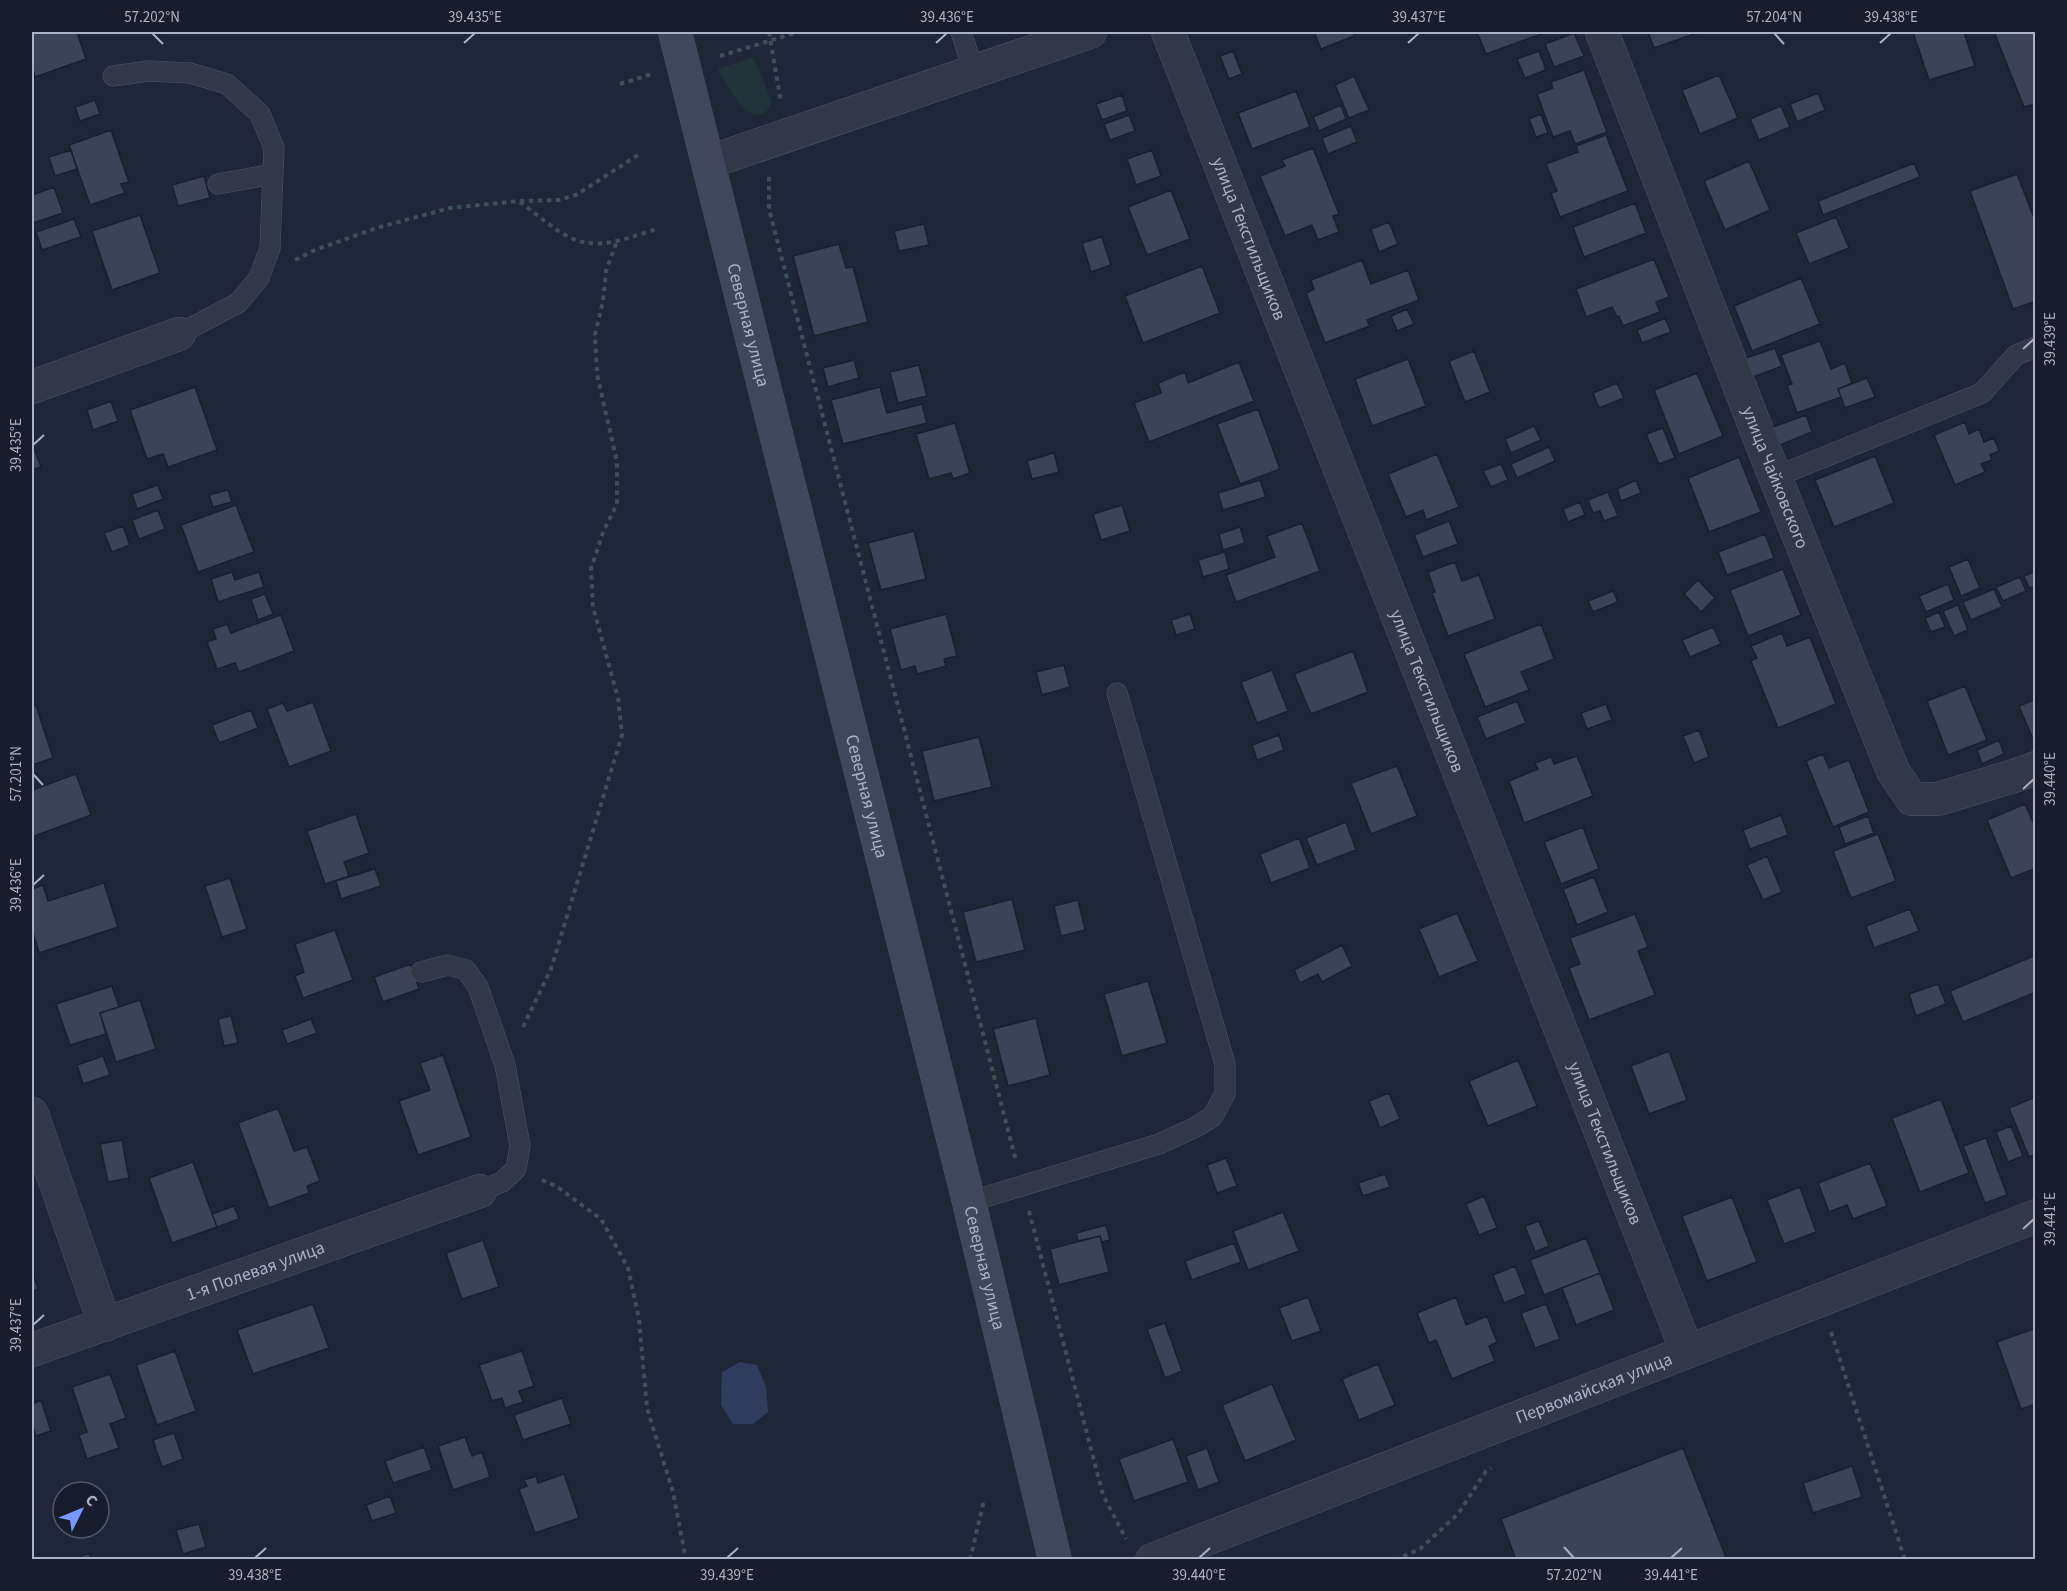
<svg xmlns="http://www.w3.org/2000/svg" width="2067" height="1591" font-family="'Source Sans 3',sans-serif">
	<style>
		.green { fill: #203339 }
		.water { fill: #2f3c5e }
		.building { fill: #3a4358; stroke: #1a1f2f; stroke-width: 1.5 }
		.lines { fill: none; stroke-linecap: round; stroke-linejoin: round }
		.service-casing { stroke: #4f5566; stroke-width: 21 }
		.minor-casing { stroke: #4f5566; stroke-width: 34 }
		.tertiary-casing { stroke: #4f5566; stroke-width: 34 }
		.secondary-casing { stroke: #4f5566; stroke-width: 34 }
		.path { stroke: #3e5056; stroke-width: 4; stroke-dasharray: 4.5 4.5; stroke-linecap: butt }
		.service { stroke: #323848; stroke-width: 20 }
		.minor { stroke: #323848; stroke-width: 33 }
		.tertiary { stroke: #323848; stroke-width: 33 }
		.secondary { stroke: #40465c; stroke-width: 33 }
		.ticks { fill: none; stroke: #acb2c5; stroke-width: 2 }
		.labels { text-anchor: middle; stroke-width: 4.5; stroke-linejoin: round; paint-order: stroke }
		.street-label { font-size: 18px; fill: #acb2c5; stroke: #181d2d }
		.neatline { fill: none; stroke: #acb2c5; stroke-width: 2 }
		.ticks-label { font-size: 15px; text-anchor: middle; fill: #acb2c5 }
	</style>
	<rect width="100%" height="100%" fill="#1e2638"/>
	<!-- green -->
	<path class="green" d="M754,57L772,102C756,140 725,84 718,69Z"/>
	<!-- water -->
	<path class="water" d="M740,1362L757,1365L766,1387L768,1412L753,1424H733L721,1405L722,1372Z"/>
	<!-- building -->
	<path class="building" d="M32,32H77L86,59L35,77L32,66Z
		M1314,32H1353L1354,36L1321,49Z
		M1477,32H1547L1486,54Z
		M1648,32H1700L1654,48Z
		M1913,32H1964L1975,66L1929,80Z
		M1994,32H2036V114L2032,105L2024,107Z
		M1574,33L1584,56L1554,67L1545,44Z
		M1233,51L1242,74L1229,79L1220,56Z
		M1539,51L1546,70L1525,78L1517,59Z
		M1584,70L1607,132L1575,144L1570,131L1553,137L1537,94L1553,88L1551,82Z
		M1719,75L1738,118L1700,134L1682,90Z
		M1354,76L1369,110L1349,118L1335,85Z
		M1296,91L1310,127L1252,149L1238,113Z
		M1818,93L1825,110L1797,122L1790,104Z
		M1122,95L1127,111L1102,120L1096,104Z
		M95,100L100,114L80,121L75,107Z
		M1341,105L1346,119L1319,131L1313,117Z
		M1781,106L1790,127L1759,140L1750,119Z
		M1541,114L1548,133L1536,137L1529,119Z
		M1129,115L1135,131L1110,140L1104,124Z
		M1351,126L1357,142L1328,154L1322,138Z
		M111,130L129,182L121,184L125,193L90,205L69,145Z
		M1606,135L1628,191L1560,217L1551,193L1557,191L1546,164L1578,152L1576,146Z
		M1313,148L1339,214L1333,216L1339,232L1318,240L1312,225L1285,236L1260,176L1285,166L1282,160Z
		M71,150L77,169L55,176L49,157Z
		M1152,150L1161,176L1136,185L1127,159Z
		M1749,161L1770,210L1725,230L1704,181Z
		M1914,163L1920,177L1823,215L1818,201Z
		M2017,174L2036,223V301L2013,309L1970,191Z
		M204,176L210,198L178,206L172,185Z
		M54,187L63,213L33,223L32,195Z
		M1171,190L1190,239L1147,255L1128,207Z
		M1635,203L1646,233L1584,257L1573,227Z
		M140,215L160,273L112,290L92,231Z
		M1836,217L1849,248L1809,264L1796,233Z
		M74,219L81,237L42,250L36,232Z
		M1389,222L1398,244L1379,252L1371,229Z
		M924,224L929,245L899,251L894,231Z
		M1102,237L1111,265L1091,272L1082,243Z
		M839,244L846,268L853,267L868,322L814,336L793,256Z
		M1654,259L1669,297L1656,302L1660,312L1623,326L1619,316L1617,317L1612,307L1586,317L1576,289Z
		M1362,260L1371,284L1408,270L1419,300L1367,320L1370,326L1325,343L1306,293L1314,289L1311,280Z
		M1202,266L1220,313L1143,343L1125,296Z
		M1801,278L1820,324L1752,351L1734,306Z
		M1407,309L1414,324L1397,331L1391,316Z
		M1665,318L1671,332L1642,343L1637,330Z
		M1820,341L1831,369L1845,363L1852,383L1838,389L1841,397L1797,413L1787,385L1792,384L1781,355Z
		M1775,348L1782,366L1753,377L1746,358Z
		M1474,351L1490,392L1465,402L1449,361Z
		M1408,359L1426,406L1372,426L1355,379Z
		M854,360L859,378L828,387L823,368Z
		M1239,362L1254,401L1149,442L1134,403L1161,393L1158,383L1185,372L1188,383Z
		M919,365L927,396L898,403L890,372Z
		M1697,373L1723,436L1679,454L1654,390Z
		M1867,378L1875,397L1845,408L1838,389Z
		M1617,383L1624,398L1599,408L1593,393Z
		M195,387L217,450L168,467L163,454L147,459L130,410Z
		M880,387L887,413L922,404L927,423L843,444L831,400Z
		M111,401L118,421L93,430L87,410Z
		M1258,409L1280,469L1240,484L1217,424Z
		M1806,415L1812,432L1780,445L1773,427Z
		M1965,422L1969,434L1979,429L1984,442L1994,438L1999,451L1990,455L1992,460L1981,464L1985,472L1955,485L1934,435Z
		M955,423L970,473L953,479L951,473L929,479L916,434Z
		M1534,426L1541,440L1511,453L1505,439Z
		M1663,428L1675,458L1659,464L1646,434Z
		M32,446H33L41,467L32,470Z
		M1549,447L1555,461L1517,478L1511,464Z
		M1054,453L1059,472L1032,479L1027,461Z
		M1437,454L1459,507L1426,520L1423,510L1406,517L1388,474Z
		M1875,456L1894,503L1834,527L1815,480Z
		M1739,457L1761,512L1709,532L1688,478Z
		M1501,464L1508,480L1491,487L1483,471Z
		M1260,480L1266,497L1223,510L1218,493Z
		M1636,480L1641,493L1621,501L1617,489Z
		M158,485L163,499L137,509L132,494Z
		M228,490L232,502L213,507L209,495Z
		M1608,492L1618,516L1604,521L1600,511L1593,513L1588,500Z
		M1580,502L1585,515L1568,522L1563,509Z
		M236,505L254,552L198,572L181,525Z
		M1122,505L1130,531L1101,540L1093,514Z
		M158,510L165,529L139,539L132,520Z
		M1449,521L1458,544L1423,557L1414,535Z
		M1302,523L1320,571L1236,602L1226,575L1275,557L1267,536Z
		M123,526L130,545L112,552L104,533Z
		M1240,527L1245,543L1223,550L1219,534Z
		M914,531L926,579L881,590L868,543Z
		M1765,534L1774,558L1727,575L1718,552Z
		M1225,552L1229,569L1203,577L1198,560Z
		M1968,559L1980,588L1961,596L1949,567Z
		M1455,562L1462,581L1479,575L1495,619L1448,636L1432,593L1435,592L1428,572Z
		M1783,569L1801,615L1748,636L1730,590Z
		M2036,571V586L2029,588L2024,576Z
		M232,572L235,580L259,572L264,587L218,602L211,579Z
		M2020,577L2026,591L2003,601L1996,587Z
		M1698,580L1715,598L1701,612L1684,594Z
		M1948,584L1954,600L1926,612L1919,596Z
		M1994,589L2002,607L1971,620L1963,602Z
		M1613,591L1618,602L1593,612L1588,601Z
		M265,594L273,614L258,620L251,599Z
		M1958,605L1968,630L1954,636L1943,611Z
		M1939,612L1945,627L1931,632L1925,618Z
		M946,614L957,656L944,659L946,666L917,674L915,666L901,670L890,629Z
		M1190,614L1195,629L1176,635L1171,620Z
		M281,615L294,651L239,672L235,663L217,669L207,642L216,639L213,629L227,624L231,633Z
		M1541,624L1554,659L1521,672L1529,690L1485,707L1464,654Z
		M1713,627L1721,644L1690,657L1682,640Z
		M1782,633L1787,646L1810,637L1836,704L1778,728L1751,661L1757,658L1751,646Z
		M1353,651L1368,692L1311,714L1294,674Z
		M1064,665L1070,687L1042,695L1036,672Z
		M1272,670L1288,711L1257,723L1241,682Z
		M1965,686L1987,740L1948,755L1927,701Z
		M2036,699V744H2035L2019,706Z
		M1517,701L1526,723L1486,739L1477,717Z
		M313,702L331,751L289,767L267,709L283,703L287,711Z
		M1606,704L1612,720L1587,729L1581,713Z
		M36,705L53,758L32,765V707Z
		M251,710L258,728L219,743L212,725Z
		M1699,730L1709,757L1694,763L1683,736Z
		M1279,735L1284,750L1257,760L1252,745Z
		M979,737L992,787L934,801L922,751Z
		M1999,740L2004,754L1982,764L1977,750Z
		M1823,754L1829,768L1849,760L1869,812L1833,827L1806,761Z
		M1577,756L1593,796L1524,823L1509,781L1538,769L1535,763L1551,757L1554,764Z
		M1397,766L1417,816L1371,834L1351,783Z
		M76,774L91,815L32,837V790Z
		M2025,804L2036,829V868L2011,878L1987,820Z
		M356,814L369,853L344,862L349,876L325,884L307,831Z
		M1781,815L1788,835L1750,849L1743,830Z
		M1868,816L1874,833L1845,844L1839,827Z
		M1346,822L1356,850L1317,865L1306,838Z
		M1583,827L1599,869L1561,884L1544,842Z
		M1878,834L1896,881L1851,898L1833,851Z
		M1299,838L1310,868L1271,883L1260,854Z
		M1767,856L1782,892L1763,900L1747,865Z
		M375,869L381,886L341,899L336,881Z
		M1594,877L1608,912L1577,925L1563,889Z
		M230,878L247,929L222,937L205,886Z
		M104,883L118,927L39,953L32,929V889L43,885L48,901Z
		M1012,899L1025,950L976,962L963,912Z
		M1078,900L1085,930L1061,936L1054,906Z
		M1910,909L1919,931L1874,948L1866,926Z
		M1457,913L1478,961L1439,977L1419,929Z
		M1635,914L1648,947L1638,951L1655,995L1589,1020L1569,968L1580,964L1570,938Z
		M335,930L353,980L303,998L295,976L304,972L295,944Z
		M1342,945L1352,966L1322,982L1318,974L1300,983L1294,970Z
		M2036,955V992L1963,1022L1950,991Z
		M411,964L419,989L383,1002L374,977Z
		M1148,981L1167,1043L1122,1056L1104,994Z
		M1938,984L1946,1004L1916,1016L1909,994Z
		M112,986L119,1007L100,1013L106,1034L70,1045L56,1004Z
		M140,1000L156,1049L116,1062L100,1013Z
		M231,1016L238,1043L224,1046L218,1019Z
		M1036,1018L1050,1075L1008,1086L993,1029Z
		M311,1019L317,1033L287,1044L282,1030Z
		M1669,1051L1687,1100L1649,1114L1631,1066Z
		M443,1055L471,1137L418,1155L399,1101L430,1090L420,1063Z
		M103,1056L110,1075L83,1084L77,1065Z
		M1518,1060L1537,1106L1488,1126L1469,1081Z
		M1389,1093L1400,1119L1380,1128L1369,1101Z
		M2036,1097V1154L2029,1157L2009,1108Z
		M1941,1099L1969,1173L1920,1192L1892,1118Z
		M278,1108L294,1151L307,1147L320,1181L307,1186L309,1193L269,1208L238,1123Z
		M2011,1126L2023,1156L2008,1162L1996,1132Z
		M1986,1138L2007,1195L1985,1203L1963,1146Z
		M122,1140L129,1178L108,1182L100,1144Z
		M1226,1158L1237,1186L1217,1193L1207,1165Z
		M193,1162L217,1227L172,1243L149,1178Z
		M1870,1163L1887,1206L1853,1219L1847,1205L1829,1212L1818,1183Z
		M1385,1174L1390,1187L1363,1196L1358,1183Z
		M1800,1187L1816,1232L1784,1244L1767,1200Z
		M1484,1196L1497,1228L1479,1235L1466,1204Z
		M1732,1197L1757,1262L1707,1281L1682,1216Z
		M234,1206L239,1219L217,1227L212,1214Z
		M1283,1212L1299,1251L1248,1270L1233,1231Z
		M1539,1221L1549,1246L1535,1252L1525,1226Z
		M1106,1225L1110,1240L1102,1242L1100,1236L1078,1241L1076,1233Z
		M1100,1236L1109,1272L1059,1285L1050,1249Z
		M1586,1238L1600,1273L1544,1295L1530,1260Z
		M483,1240L499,1287L462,1299L446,1253Z
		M1234,1243L1241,1262L1192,1280L1185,1261Z
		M1515,1266L1526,1294L1504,1303L1493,1275Z
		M32,1271L38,1289L32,1291Z
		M1600,1273L1614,1310L1576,1325L1562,1288Z
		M1308,1297L1321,1331L1292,1341L1279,1308Z
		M1456,1297L1466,1325L1487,1316L1497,1342L1489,1346L1495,1361L1452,1379L1436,1340L1429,1343L1417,1313Z
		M313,1304L329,1348L253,1374L237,1330Z
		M1546,1304L1560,1339L1535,1348L1521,1313Z
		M1165,1323L1182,1371L1165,1378L1147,1329Z
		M2036,1328V1404L2021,1409L1997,1342Z
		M175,1351L196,1411L157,1425L136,1365Z
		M522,1351L534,1386L519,1391L523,1402L505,1408L502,1398L492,1401L479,1365Z
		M1378,1364L1395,1405L1359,1420L1342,1379Z
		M110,1374L126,1418L110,1424L119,1448L87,1459L79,1435L87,1432L72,1387Z
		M1272,1384L1296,1440L1245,1461L1222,1405Z
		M562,1398L571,1424L523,1440L514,1415Z
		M41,1400L51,1431L36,1436L32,1424V1404Z
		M174,1433L183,1459L162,1467L153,1440Z
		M465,1437L472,1456L482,1452L490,1477L453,1490L438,1446Z
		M1173,1439L1188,1482L1134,1501L1119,1459Z
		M424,1447L432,1470L393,1483L385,1461Z
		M1207,1448L1219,1482L1198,1490L1186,1456Z
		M1683,1448L1727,1560H1516L1501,1519Z
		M1852,1466L1862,1497L1813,1513L1803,1483Z
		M564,1474L579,1518L535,1533L519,1489L527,1486L524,1480L536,1476L538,1483Z
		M390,1496L396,1513L372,1521L366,1505Z
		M199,1524L206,1547L183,1554L176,1530Z
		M89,1553L91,1560H70Z"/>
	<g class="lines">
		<!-- service casing -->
		<g class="service-casing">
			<path id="service" d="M961,32L974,72
				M113,76L149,71L190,73L227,84L260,114L274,148L270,248L259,278L238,303L179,334
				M218,184L273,174
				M1775,477L1982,393L2016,355L2036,347
				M421,972L448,965L466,970L478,987L505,1065L520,1146L516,1169L502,1182L480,1191
				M969,1202L1159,1144L1196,1127L1212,1117L1225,1094V1064L1117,693"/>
		</g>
		<!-- minor casing -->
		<g class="minor-casing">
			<g id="minor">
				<path id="s1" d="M1168,32L1687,1351"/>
				<path id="s2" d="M1602,32L1762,444L1893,771L1912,799H1938L2014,776L2036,768"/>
				<path d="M32,387L179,334"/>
				<path d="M32,1114L105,1325"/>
				<path id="s3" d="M32,1350L480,1191"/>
				<path id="s4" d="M1152,1560L2036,1216"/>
			</g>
		</g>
		<!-- tertiary casing -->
		<g class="tertiary-casing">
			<path id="tertiary" d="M709,162L1090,32"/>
		</g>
		<!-- secondary casing -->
		<g class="secondary-casing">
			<g id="secondary">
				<path id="s5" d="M675,32L969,1202L1055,1560"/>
			</g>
		</g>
		<!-- path -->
		<path class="path" d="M769,32L781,102
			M720,56L798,32
			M620,84L652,74
			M769,177V209L1016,1161
			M520,202C540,216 563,240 588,243C611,246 636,235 657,229
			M295,260L315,250L380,227L450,208L519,201L559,200L576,195L638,155
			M523,1027L551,969L622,735L618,698L593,607L591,569L603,532L617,504V462L597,374L595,335L603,301L606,271L617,241
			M542,1180L556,1186L601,1219L628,1268L639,1319L647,1408L673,1492L686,1560
			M1029,1211L1103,1495L1126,1539
			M1831,1332L1905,1560
			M970,1560L984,1500
			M1395,1560L1420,1549L1458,1514L1486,1471L1491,1468"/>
		<!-- service -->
		<use href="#service" class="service"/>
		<!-- minor -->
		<use href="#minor" class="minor"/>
		<!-- tertiary -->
		<use href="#tertiary" class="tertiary"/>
		<!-- secondary -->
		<use href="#secondary" class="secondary"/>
	</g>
	<!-- ticks -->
	<path class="ticks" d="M152,33L163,44M1774,33L1784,44M464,43L475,33M936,43L947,33M1408,43L1419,33M1880,43L1891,33M2023,349L2034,339M33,445L44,435M33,774L43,785M2023,789L2034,779M33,885L44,875M2023,1229L2034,1219M33,1325L44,1315M1564,1547L1574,1558M255,1558L266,1548M727,1558L738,1548M1199,1558L1210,1548M1671,1558L1682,1548"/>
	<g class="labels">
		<!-- street labels -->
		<g class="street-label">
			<text dy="6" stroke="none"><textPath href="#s1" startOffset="222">улица Текстильщиков</textPath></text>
			<text dy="6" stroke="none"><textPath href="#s5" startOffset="302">Северная улица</textPath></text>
			<text dy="6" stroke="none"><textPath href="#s2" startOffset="478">улица Чайковского</textPath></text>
			<text dy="6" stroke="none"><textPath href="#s1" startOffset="708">улица Текстильщиков</textPath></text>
			<text dy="6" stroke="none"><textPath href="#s5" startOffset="788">Северная улица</textPath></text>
			<text dy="6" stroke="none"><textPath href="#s1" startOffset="1194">улица Текстильщиков</textPath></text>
			<text dy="6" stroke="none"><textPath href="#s5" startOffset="1274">Северная улица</textPath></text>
			<text dy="6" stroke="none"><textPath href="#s3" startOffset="237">1-я Полевая улица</textPath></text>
			<text dy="6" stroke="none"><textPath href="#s4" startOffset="474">Первомайская улица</textPath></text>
		</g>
	</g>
	<!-- border -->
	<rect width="2067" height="1591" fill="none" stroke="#181d2d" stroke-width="66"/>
	<!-- north arrow -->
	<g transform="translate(81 1510) rotate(47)"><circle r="28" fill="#181d2d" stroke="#53596a" stroke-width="1.5"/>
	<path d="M0-4.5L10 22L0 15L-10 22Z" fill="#7899ff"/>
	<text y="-9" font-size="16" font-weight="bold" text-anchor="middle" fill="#acb2c5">С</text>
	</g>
	<rect x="33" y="33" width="2001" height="1525" class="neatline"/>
	<g class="ticks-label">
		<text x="152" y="22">57.202°N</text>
		<text x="475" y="22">39.435°E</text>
		<text x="947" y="22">39.436°E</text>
		<text x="1419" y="22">39.437°E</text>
		<text x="1774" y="22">57.204°N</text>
		<text x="1891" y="22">39.438°E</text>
		<text transform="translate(2050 339) rotate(-90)" y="5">39.439°E</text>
		<text transform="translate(16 445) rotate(-90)" y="5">39.435°E</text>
		<text transform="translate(16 774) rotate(-90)" y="5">57.201°N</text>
		<text transform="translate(2050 779) rotate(-90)" y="5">39.440°E</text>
		<text transform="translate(16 885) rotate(-90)" y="5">39.436°E</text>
		<text transform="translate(2050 1219) rotate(-90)" y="5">39.441°E</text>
		<text transform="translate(16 1325) rotate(-90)" y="5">39.437°E</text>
		<text x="255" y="1580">39.438°E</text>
		<text x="727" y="1580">39.439°E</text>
		<text x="1199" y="1580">39.440°E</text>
		<text x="1574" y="1580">57.202°N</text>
		<text x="1671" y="1580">39.441°E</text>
	</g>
</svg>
